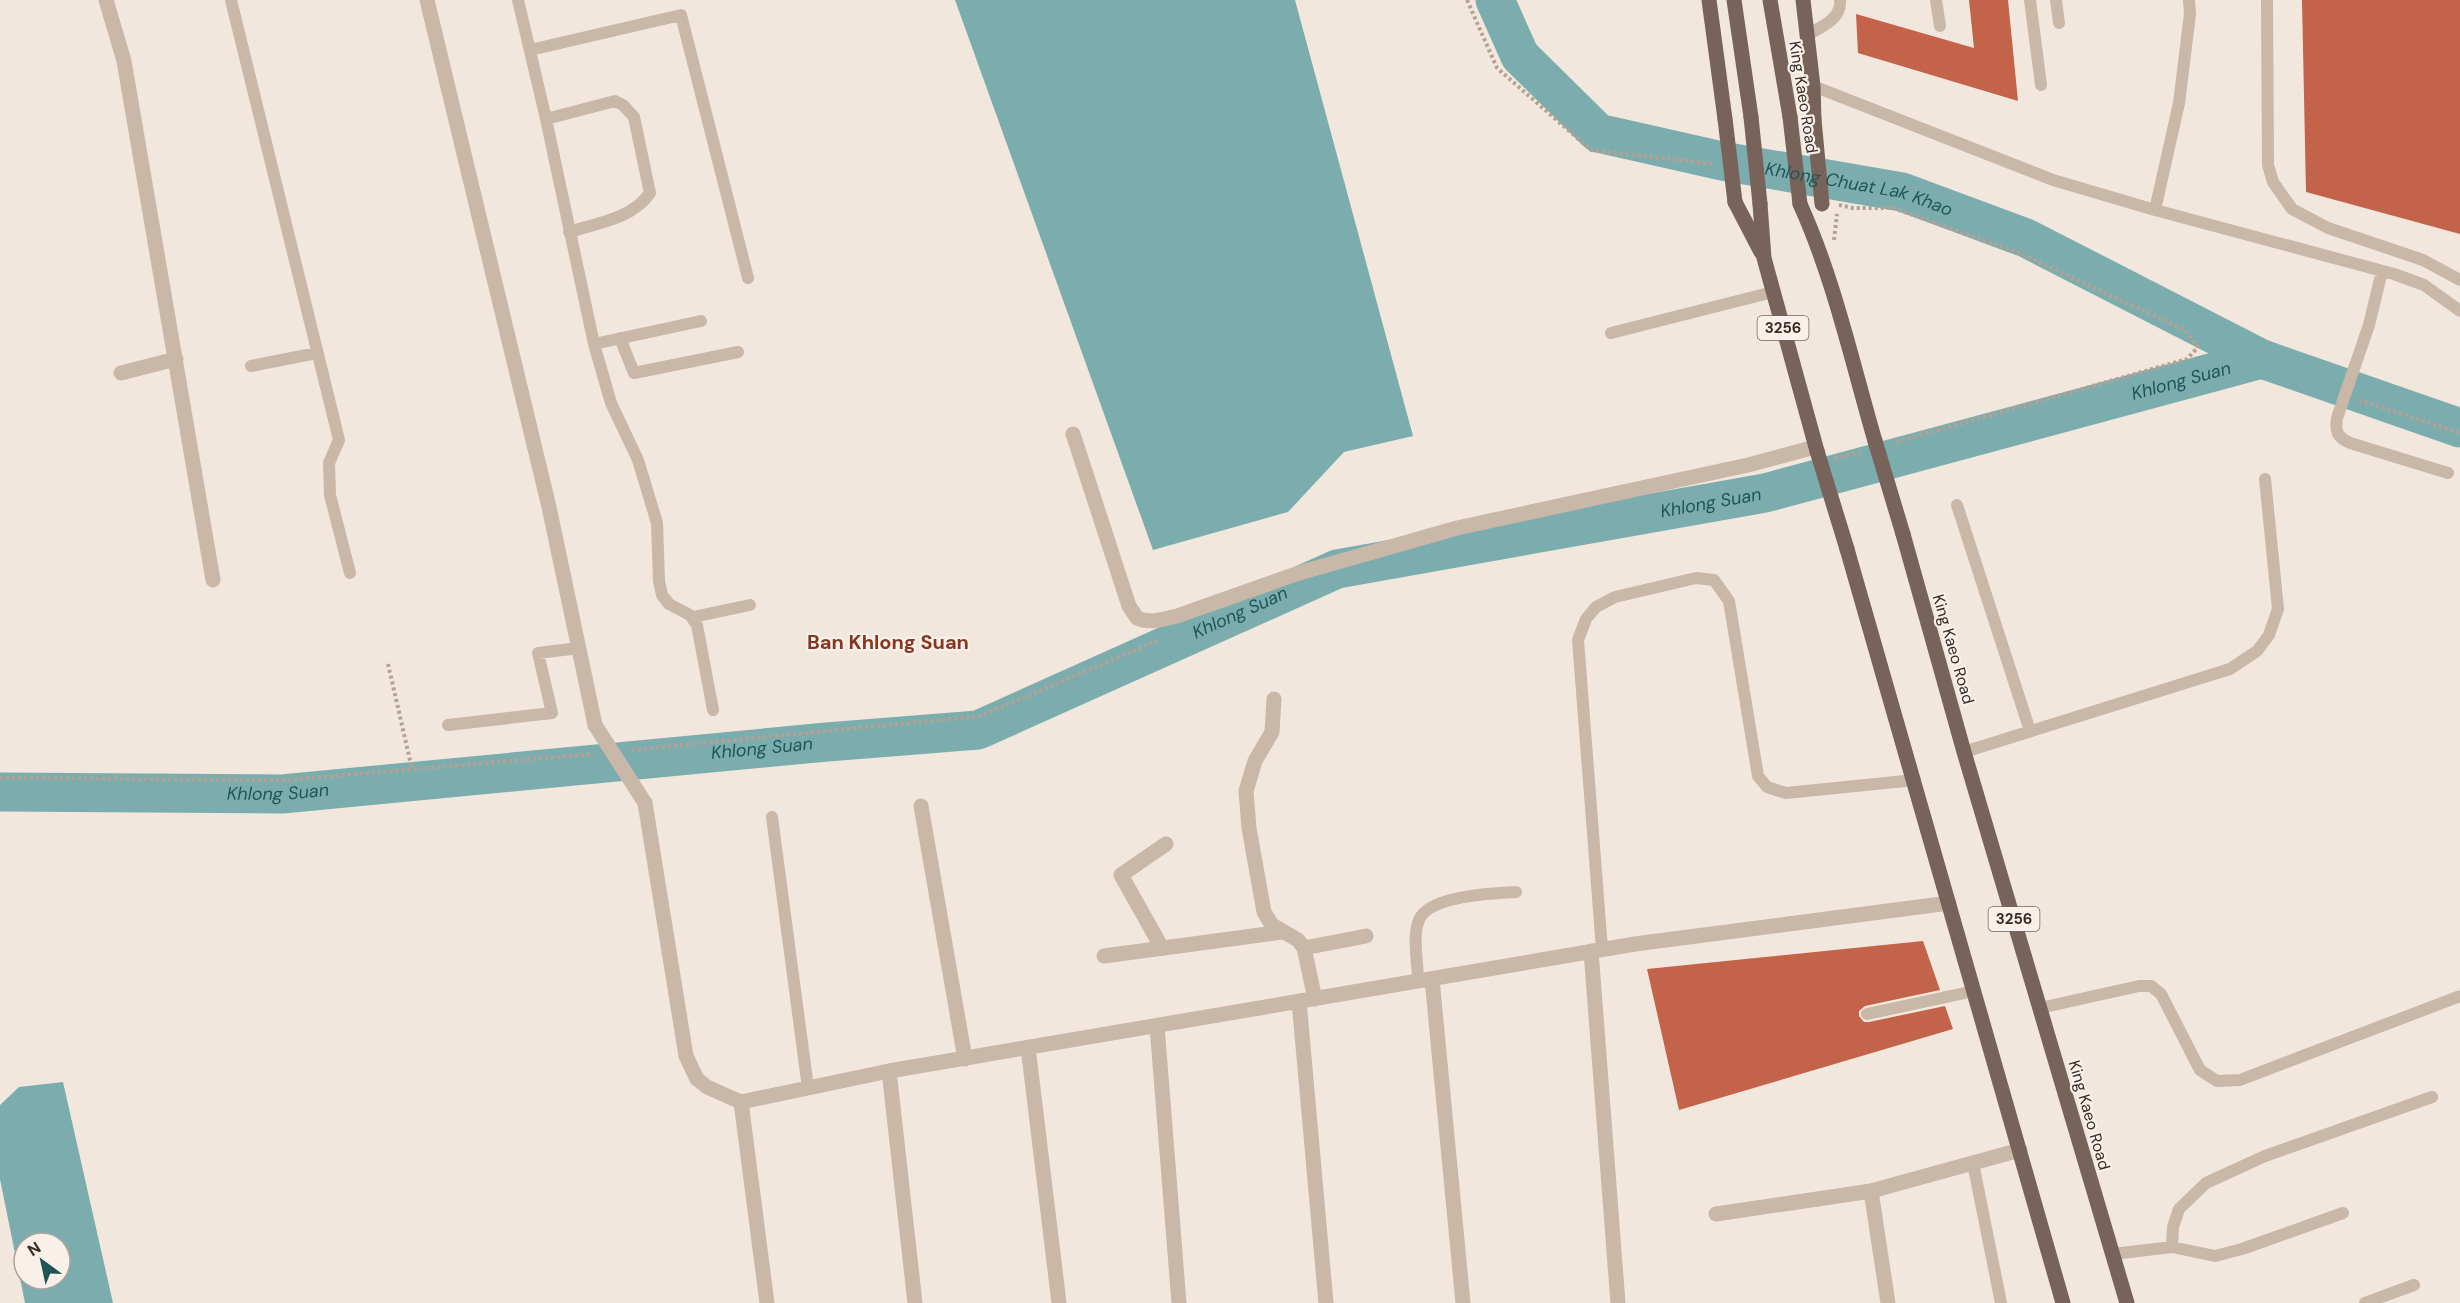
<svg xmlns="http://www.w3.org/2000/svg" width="2460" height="1303" font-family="'DM Sans',sans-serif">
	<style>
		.water { fill: #7cadae; fill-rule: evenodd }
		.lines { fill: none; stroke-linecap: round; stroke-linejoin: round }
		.river { stroke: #7cadae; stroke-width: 39 }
		.building { fill: #c36349 }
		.path { stroke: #b5a193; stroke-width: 4; stroke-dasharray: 3 3; stroke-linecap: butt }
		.lane { stroke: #c9b7a8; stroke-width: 12 }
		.street { stroke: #c9b7a8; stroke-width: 15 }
		.primary { stroke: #78635a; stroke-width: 15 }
		.street-bridge { stroke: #c9b7a8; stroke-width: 15 }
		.primary-bridge { stroke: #78635a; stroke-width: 15 }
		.labels { text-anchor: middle; stroke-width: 4.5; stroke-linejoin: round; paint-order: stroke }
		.shield { fill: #f9f1e9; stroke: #706762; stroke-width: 1.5 }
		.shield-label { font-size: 15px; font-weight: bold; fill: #362c28 }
		.street-label { font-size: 16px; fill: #362c28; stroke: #f9f1e9 }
		.water-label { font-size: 18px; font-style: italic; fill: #1f5557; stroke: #f9f1e9 }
		.quarter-label { font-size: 20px; font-weight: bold; fill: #843823; stroke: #f9f1e9 }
	</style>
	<rect width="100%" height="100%" fill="#f1e7dc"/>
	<!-- water -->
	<path class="water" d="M955,0H1295L1413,436L1344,452L1288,512L1153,550Z
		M63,1082L113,1303H25L0,1179V1105L19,1087ZM24,1243H60V1279H24Z"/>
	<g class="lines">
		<!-- river -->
		<g class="river">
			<path id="s1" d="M1495,0L1520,56L1598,133L1722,161L1902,192L2026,238L2262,359L2460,428"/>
			<path id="s2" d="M0,792L282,794L827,742L978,730L1337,569L1765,493L2262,359"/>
		</g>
	</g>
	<!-- building -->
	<path class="building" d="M1969,0H2008L2018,101L1858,53L1856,14L1974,48Z
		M2302,0H2460V234L2306,192Z
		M1923,941L1940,990L1865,1006L1859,1011V1016L1864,1022H1869L1945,1006L1953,1029L1679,1110L1647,969Z"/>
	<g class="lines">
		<!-- path -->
		<path class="path" d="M1467,0L1497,68L1591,150L1715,164
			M1839,205L1853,208H1893L2017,252L2185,330L2198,347L2187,359L1893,443
			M1834,240L1837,214
			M2359,400L2460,433
			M1835,459L1860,452
			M388,664L412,769
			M632,750L980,716L1159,640
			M0,778L284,780L594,754"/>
		<!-- lane -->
		<path class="lane" d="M231,0L339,440L329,463L330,495L350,573
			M518,0L546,119L594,344L611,403L638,460L657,523L659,581L662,595L669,604L690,615L697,625L713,710
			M1936,0L1940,26
			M2030,0L2041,85
			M2056,0L2059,23
			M2267,0L2268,165L2273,182L2292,209L2328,228L2423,260L2460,280
			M1807,35C1821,27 1842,19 1840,0
			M530,50L681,15L748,278
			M1813,86L2053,180L2155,210L2394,274L2424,285L2460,311
			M546,119L615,101L623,105L634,117L650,193C632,219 597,223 569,232
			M2155,210L2179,103L2190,14L2189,0
			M2382,271L2369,325L2337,418C2335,432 2337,437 2350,443L2448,473
			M1611,333L1773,292
			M620,338L634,373L738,352
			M594,344L701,321
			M251,366L317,353
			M1957,505L2030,731
			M693,617L750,605
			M448,725L552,713L538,653L579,648
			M1964,752L2230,669L2257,651L2269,635L2278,609L2265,479
			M772,817L808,1088
			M1602,949L1578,640L1586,619L1596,607L1615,597L1696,578L1714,580L1729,601L1758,776L1767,787L1786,793L1915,780
			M1418,981C1418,962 1412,937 1419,920C1428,896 1493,893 1516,892
			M2040,1008L2139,986H2151L2161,994L2200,1070L2217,1081L2240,1080L2460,996
			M1867,1014L1974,991
			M1973,1163L2001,1303
			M2172,1247L2173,1227L2179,1209L2206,1183L2265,1156L2432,1097
			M2113,1254L2172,1247L2215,1256L2242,1249L2343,1213
			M2365,1303L2414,1285"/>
		<!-- street -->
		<path class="street" d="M106,0L124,61L213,580
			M427,0L549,507L595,725
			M121,373L176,359
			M1073,434L1129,606L1137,618C1150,624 1164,619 1177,616L1299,573L1457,528L1748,465L1815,447
			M1274,699L1272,732L1255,761L1246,791L1249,828L1264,912L1272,925L1298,940L1304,948L1315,999
			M645,803L686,1056L697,1079L707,1087L741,1102L889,1071L1635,944L1949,903
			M921,806L965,1059
			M1162,948L1121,875L1166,844
			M1304,948L1366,936
			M1591,951L1618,1303
			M1104,956L1282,932
			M1432,979L1463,1303
			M1299,1001L1326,1303
			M1157,1026L1179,1303
			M1028,1047L1059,1303
			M889,1071L915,1303
			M741,1102L767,1303
			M1716,1214L1871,1191
			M1888,1303L1871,1191L2020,1150"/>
		<!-- primary -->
		<path class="primary" d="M1709,0L1725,119
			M1734,0L1751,117
			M1770,0L1790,117
			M1803,0L1813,86L1814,120
			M1735,202L1761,252
			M1760,204L1764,258L1817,451
			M1800,204C1834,279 1852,362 1875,441
			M1903,534L1964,752L2127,1303
			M1847,549L2063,1303"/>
		<!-- street-bridge -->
		<path class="street-bridge" d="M595,725L645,803"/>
		<!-- primary-bridge -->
		<path class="primary-bridge" d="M1751,117L1760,204
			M1790,117L1800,204
			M1725,119L1735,202
			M1814,120L1822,204
			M1875,441L1903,534
			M1817,451L1847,549"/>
	</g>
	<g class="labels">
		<!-- shield labels -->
		<g class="shield">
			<rect x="1757.5" y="316" width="51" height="24" rx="4.5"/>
			<rect x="1988.5" y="907" width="51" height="24" rx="4.5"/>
		</g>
		<g class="shield-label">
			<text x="1783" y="333">3256</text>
			<text x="2014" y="924">3256</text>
		</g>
		<!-- street labels -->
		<g class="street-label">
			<text transform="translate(1804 97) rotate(81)" y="6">King Kaeo Road</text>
			<text transform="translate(1954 649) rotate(74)" y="6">King Kaeo Road</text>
			<text transform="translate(2090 1115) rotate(74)" y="6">King Kaeo Road</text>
		</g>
		<!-- water labels -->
		<g class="water-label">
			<text dy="6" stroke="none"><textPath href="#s1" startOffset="438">Khlong Chuat Lak Khao</textPath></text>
			<text dy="6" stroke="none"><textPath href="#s2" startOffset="2240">Khlong Suan</textPath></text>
			<text dy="6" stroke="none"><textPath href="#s2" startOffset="1754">Khlong Suan</textPath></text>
			<text dy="6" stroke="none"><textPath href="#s2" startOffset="1268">Khlong Suan</textPath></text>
			<text dy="6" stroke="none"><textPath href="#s2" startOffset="764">Khlong Suan</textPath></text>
			<text dy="6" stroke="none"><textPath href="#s2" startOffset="278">Khlong Suan</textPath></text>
		</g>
		<!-- quarter labels -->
		<g class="quarter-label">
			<text x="888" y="649">Ban Khlong Suan</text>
		</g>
	</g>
	<!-- north arrow -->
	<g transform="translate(42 1261) rotate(327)"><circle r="28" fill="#f9f1e9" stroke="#aba29c" stroke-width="1.5"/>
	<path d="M0-4.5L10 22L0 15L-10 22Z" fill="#1f5557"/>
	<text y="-9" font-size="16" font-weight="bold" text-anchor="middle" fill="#362c28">N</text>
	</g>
</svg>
